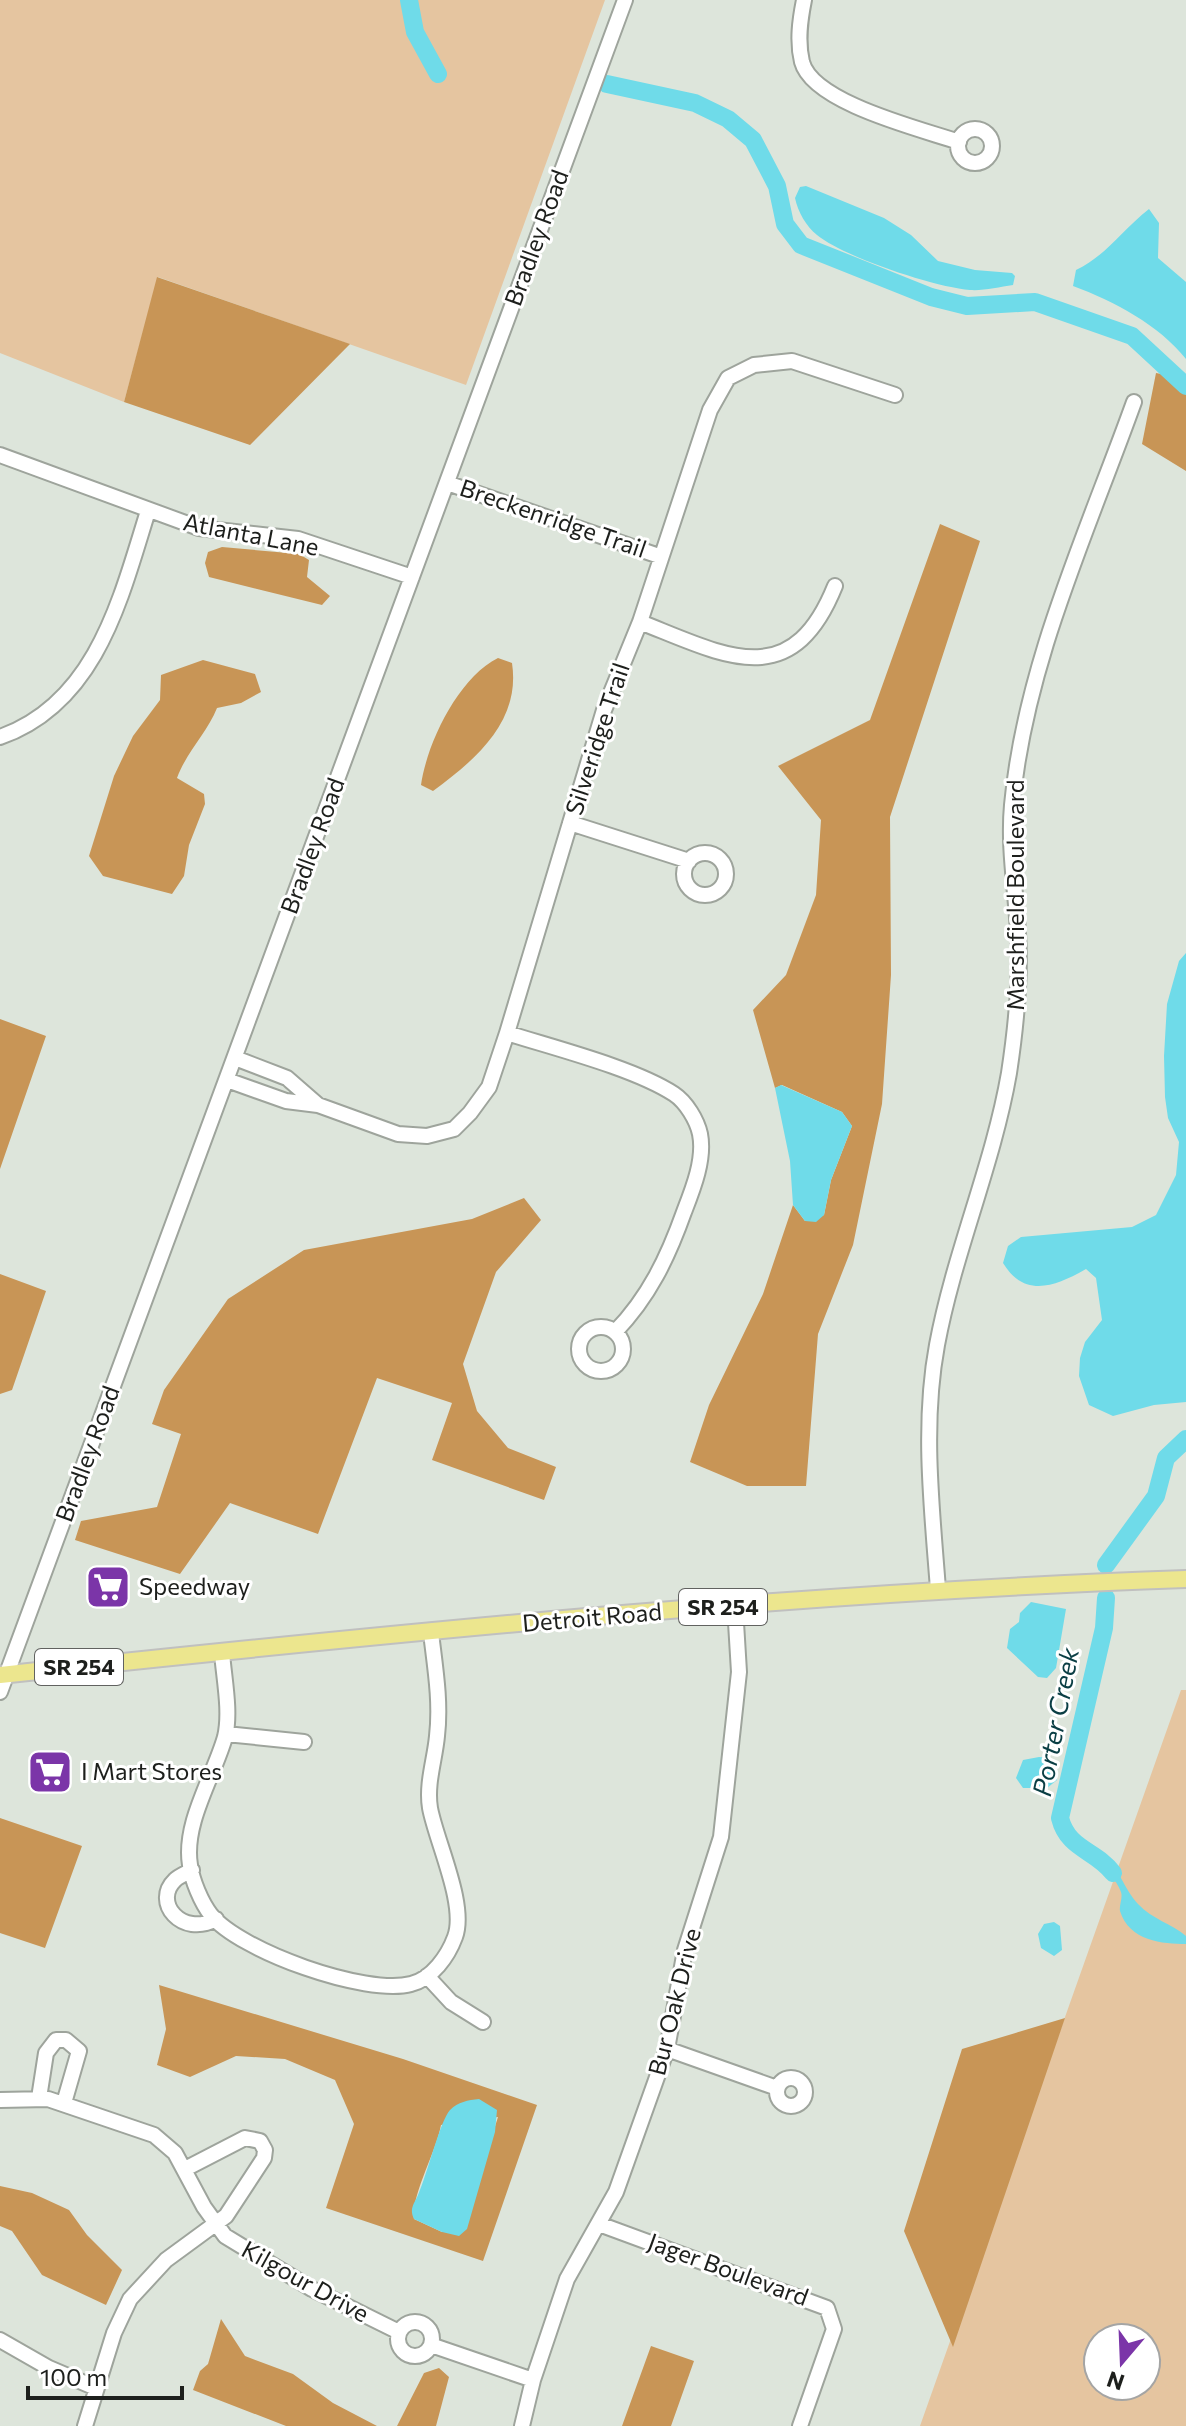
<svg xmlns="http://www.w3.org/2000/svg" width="1186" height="2426" font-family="Commissioner,sans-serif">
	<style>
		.green { fill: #e5c5a0; fill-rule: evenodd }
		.forest { fill: #c89556; fill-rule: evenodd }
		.water { fill: #6fdbe9 }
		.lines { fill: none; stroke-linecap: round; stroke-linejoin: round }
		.river { stroke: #6fdbe9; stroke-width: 18 }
		.minor-casing { stroke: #9ea49c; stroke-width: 18 }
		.major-casing { stroke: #c0c0bf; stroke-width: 20 }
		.minor { stroke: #fff; stroke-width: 14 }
		.major { stroke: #ece68e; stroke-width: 16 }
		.labels { text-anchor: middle; stroke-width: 6; stroke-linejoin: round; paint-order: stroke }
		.shield { fill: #fff; stroke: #616260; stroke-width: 2 }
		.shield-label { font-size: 22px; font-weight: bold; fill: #1d1f1c }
		.street-label { font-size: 24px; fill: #1d1f1c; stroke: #fff }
		.poi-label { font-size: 24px; fill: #1d1f1c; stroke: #fff; text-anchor: start }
		.water-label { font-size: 26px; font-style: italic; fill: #0a3e44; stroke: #fff }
	</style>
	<rect width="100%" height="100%" fill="#dde5db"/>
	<!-- green -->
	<path class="green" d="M0,0H605L466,385L158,277L124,402L0,353Z
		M1181,1690H1186V2426H920ZM1098,2338H1146V2386H1098Z"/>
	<!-- forest -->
	<path class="forest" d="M157,277L350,344L250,445L124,402Z
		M1156,373L1186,379V471L1142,444Z
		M940,524L980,541L890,817L891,975L882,1104L853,1245L818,1334L806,1486H747L690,1462L709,1405L763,1294L793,1205L805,1221L824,1215L831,1180L852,1126L842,1112L782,1085L775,1088L753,1010L786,975L816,895L821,820L778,766L870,720Z
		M222,547L299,554L309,560L307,577L330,596L322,605L209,577L205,563L208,552Z
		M498,658L512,663C521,722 475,760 433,791L421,785C427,743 458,678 498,658Z
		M203,660L255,674L261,692L241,703L217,708C207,733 187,751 177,778L204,794L205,804L189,845L184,876L172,894L103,876L89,856L114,776L133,736L160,700L161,675Z
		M0,1019L46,1036L0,1169Z
		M524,1198L541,1220L496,1272L463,1364L477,1411L508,1448L556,1467L544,1500L432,1460L452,1403L377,1378L318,1534L230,1503L180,1574L75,1540L81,1521L157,1507L181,1434L152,1424L164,1390L228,1299L304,1250L472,1219Z
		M0,1274L46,1291L12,1390L0,1394Z
		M0,1818L82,1846L45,1948L0,1933Z
		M159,1985L403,2059L537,2105L483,2261L326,2208L354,2124L335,2080L285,2059L236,2056L190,2077L157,2065L166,2029ZM498,2117L482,2167L442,2232L414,2219C411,2195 436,2153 441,2125Z
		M1065,2018L953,2347L904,2231L962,2049Z
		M0,2186L32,2193L69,2210L87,2235L122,2270L106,2305L42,2275L12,2231L0,2226Z
		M221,2319L245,2356L293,2374L333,2403L377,2426H286L193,2390L200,2371L208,2364Z
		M651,2346L694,2361L671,2426H622Z
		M439,2368L449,2377L436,2426H397L424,2373Z"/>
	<!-- water -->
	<path class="water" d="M806,186L884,218L911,235L938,261L975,270L1012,273L1015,276L1013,285C999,287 983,291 970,290C934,287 844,257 817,235C806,226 798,212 795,198L800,187Z
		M1149,209L1159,223L1158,258L1186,282V359C1159,325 1114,301 1073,286L1076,270C1107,255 1121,231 1149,209Z
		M1186,953V1402L1154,1405L1113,1416L1089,1405L1079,1376L1080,1358L1085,1342L1102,1320L1096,1278L1086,1269C1056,1286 1025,1299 1003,1263L1008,1246L1021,1237L1132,1227L1156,1215L1176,1175L1179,1142L1168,1118L1165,1097L1164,1056L1167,1004L1179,961Z
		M781,1085L842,1112L852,1126L831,1180L824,1215L816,1222L805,1221L793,1205L790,1161L775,1088Z
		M1031,1602L1066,1609L1056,1668L1047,1678L1038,1677L1007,1648L1010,1629L1019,1622L1020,1613Z
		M1039,1757L1050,1758L1057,1764V1780L1047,1788H1023L1016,1778L1023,1760Z
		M1100,1852C1118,1865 1124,1889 1138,1904C1152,1919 1172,1924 1186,1936V1944C1163,1944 1129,1941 1120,1911C1119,1905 1123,1898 1121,1892C1117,1880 1103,1866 1093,1859Z
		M1054,1922L1060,1926L1062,1950L1054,1956L1041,1948L1038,1934L1044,1924Z
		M479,2099L497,2110L495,2132L467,2229L459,2236L442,2232L414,2219C409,2209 414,2204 418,2195C427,2175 440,2121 450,2110C458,2102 468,2100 479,2099Z"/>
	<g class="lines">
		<!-- river -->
		<path class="river" d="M409,0L415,32L438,74
			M607,84L695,103L728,119L753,140L777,186L785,224L801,245L931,297L967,306L1035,302L1132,336L1186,386
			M1106,1565L1156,1496L1166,1458L1186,1439
			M1106,1598L1104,1628L1060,1818C1068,1850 1096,1850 1113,1873"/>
		<!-- minor casing -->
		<g class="minor-casing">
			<path id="minor" d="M804,0C800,20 797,41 802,62C813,103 921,129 959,142
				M958 146a17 17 0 1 1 34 0a17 17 0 1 1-34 0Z
				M0,455L199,528L298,539L412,577
				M447,483L659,556
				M640,622C724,655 791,695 835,586
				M0,737C97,703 121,597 148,511
				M570,823L689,861
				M684 874a21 21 0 1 1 42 0a21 21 0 1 1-42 0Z
				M507,1033C554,1048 634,1068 674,1094C686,1102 697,1120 700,1134C705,1159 693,1189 684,1212C668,1257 649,1297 615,1332
				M235,1058L287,1078L318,1105
				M227,1080L286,1101L318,1105L398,1134L427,1136L454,1129L470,1113L489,1087L507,1033L604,710L640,622L710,410L728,378L754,365L792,361L895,395
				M579 1349a22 22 0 1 1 44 0a22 22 0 1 1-44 0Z
				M938,1589C932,1509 922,1425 937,1345C954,1253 993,1165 1009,1073C1016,1027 1021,979 1018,933C1016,890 1008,848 1012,805C1025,665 1087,533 1134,402
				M222,1653C224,1679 231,1712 225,1737C214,1776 183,1823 190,1865C192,1880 201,1902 211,1915C240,1951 366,1996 411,1984C432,1979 448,1956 455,1937C467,1905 436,1841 430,1808C426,1784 435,1759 437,1736C441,1701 435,1667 431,1633
				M0,1692L625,0
				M226,1734L304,1742
				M192,1870C187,1873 179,1876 175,1880C152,1902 182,1938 216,1919
				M427,1976L451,2002L483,2022
				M667,2049L777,2088
				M777 2092a14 14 0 1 1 28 0a14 14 0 1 1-28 0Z
				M39,2098L46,2053L56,2040H66L79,2051L64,2103
				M0,2100L48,2099L154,2135L175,2153L204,2207L225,2236L312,2289L399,2332
				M599,2224L827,2308L834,2329L800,2426
				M398 2339a17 17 0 1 1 34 0a17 17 0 1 1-34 0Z
				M0,2340L49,2368L96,2388
				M431,2345L533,2380
				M85,2426L114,2333L130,2299L166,2260L226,2216L264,2158L265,2150L260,2141L245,2138L185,2169
				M522,2426L533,2380L567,2279L616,2192L667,2049L685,1950L721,1837L739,1672L735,1606"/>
		</g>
		<!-- major casing -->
		<g class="major-casing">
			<path id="major" d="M0,1675C394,1633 790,1593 1186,1579"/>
		</g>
		<!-- minor -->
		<use href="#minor" class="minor"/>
		<!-- major -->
		<use href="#major" class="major"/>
	</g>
	<!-- icons -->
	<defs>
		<g id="supermarket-square" transform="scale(2.3)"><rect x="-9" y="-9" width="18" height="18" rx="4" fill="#7b35a8" stroke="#fff"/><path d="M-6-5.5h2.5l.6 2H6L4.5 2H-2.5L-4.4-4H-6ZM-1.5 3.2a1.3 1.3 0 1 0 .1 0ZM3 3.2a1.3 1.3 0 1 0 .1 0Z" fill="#fff"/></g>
	</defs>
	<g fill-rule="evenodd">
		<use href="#supermarket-square" x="108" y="1587"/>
		<use href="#supermarket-square" x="50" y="1772"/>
	</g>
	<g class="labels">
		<!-- shield labels -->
		<g class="shield">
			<rect x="679" y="1589" width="88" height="36" rx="6"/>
			<rect x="35" y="1649" width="88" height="36" rx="6"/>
		</g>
		<g class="shield-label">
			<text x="723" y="1615">SR 254</text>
			<text x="79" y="1675">SR 254</text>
		</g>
		<!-- street labels -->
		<g class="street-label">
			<text transform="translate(537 238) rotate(-70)" y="8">Bradley Road</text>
			<text transform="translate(553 519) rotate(19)" y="8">Breckenridge Trail</text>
			<text transform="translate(251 535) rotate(11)" y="8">Atlanta Lane</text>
			<text transform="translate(598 739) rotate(-72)" y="8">Silveridge Trail</text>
			<text transform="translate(313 846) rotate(-70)" y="8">Bradley Road</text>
			<text transform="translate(1016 895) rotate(-90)" y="8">Marshfield Boulevard</text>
			<text transform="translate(88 1454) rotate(-70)" y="8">Bradley Road</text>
			<text transform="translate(592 1618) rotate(-5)" y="8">Detroit Road</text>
			<text transform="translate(675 2002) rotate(-76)" y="8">Bur Oak Drive</text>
			<text transform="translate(728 2270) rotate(20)" y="8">Jager Boulevard</text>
			<text transform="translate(305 2282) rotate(29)" y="8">Kilgour Drive</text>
		</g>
		<!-- poi labels -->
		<g class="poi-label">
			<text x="139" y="1595">Speedway</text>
			<text x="81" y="1780">I Mart Stores</text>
		</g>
		<!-- water labels -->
		<g class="water-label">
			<text transform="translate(1056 1722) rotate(-79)" y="9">Porter Creek</text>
		</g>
	</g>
	<!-- north arrow -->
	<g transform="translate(1122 2362) rotate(199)"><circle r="38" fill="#ffffff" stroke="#a5a5a4" stroke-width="2"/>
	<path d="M0-6L14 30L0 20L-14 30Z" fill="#7b35a8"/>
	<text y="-12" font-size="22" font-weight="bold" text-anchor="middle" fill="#1d1f1c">N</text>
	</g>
	<!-- scale -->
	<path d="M28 2386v12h154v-12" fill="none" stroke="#1d1f1c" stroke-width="4"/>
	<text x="40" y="2386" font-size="24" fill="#1d1f1c" stroke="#ffffff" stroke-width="6" paint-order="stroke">100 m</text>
</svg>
